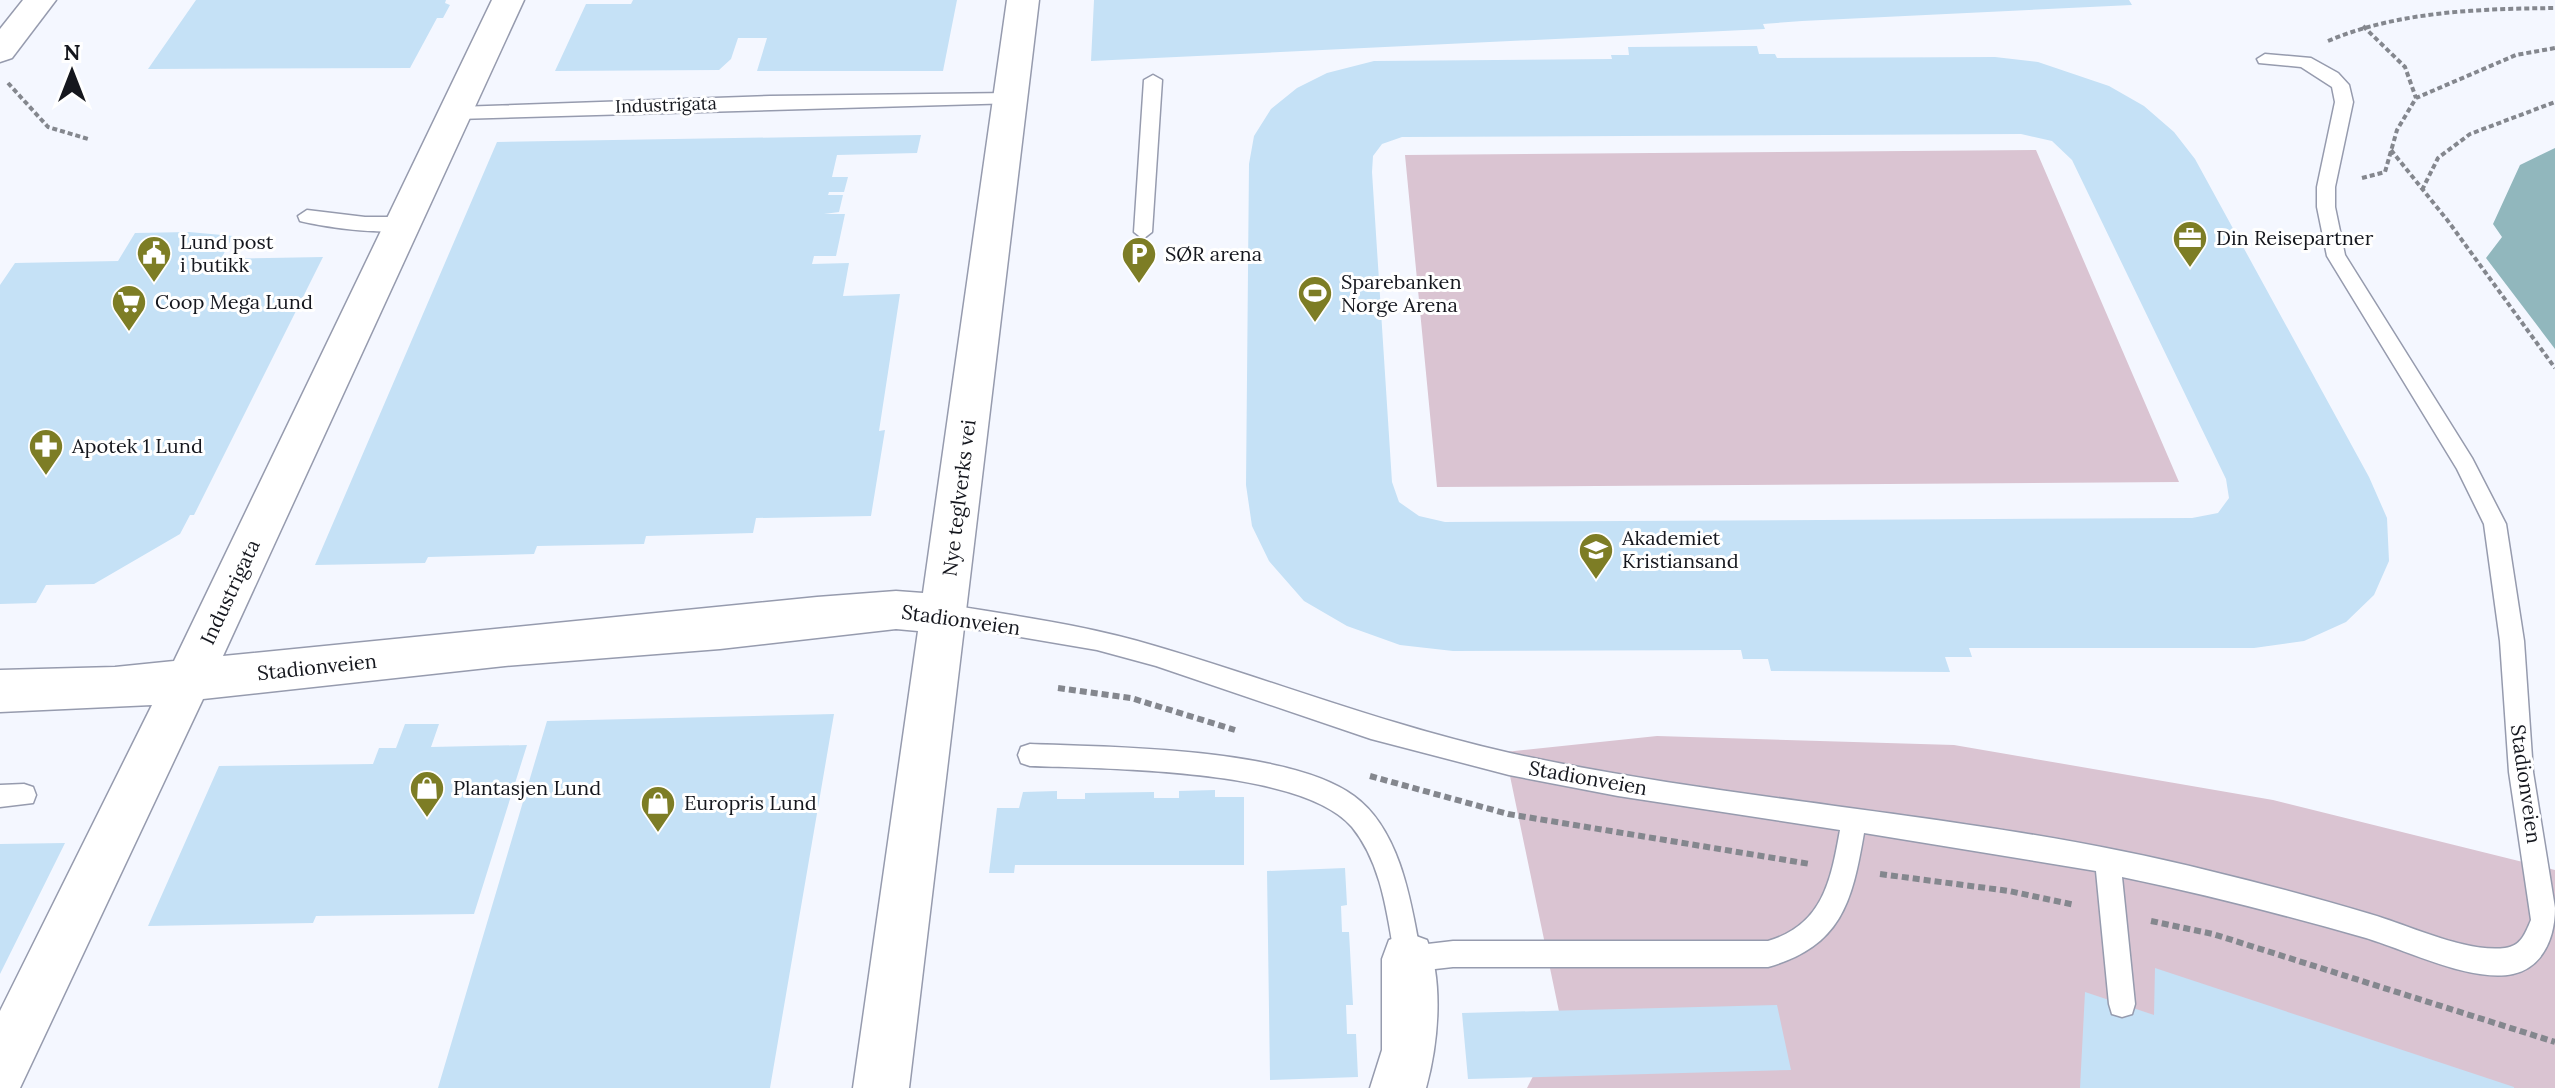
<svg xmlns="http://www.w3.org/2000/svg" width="2555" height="1088" font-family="Lora,serif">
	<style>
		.green { fill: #dac4d2 }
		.water { fill: #91b7bd }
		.building { fill: #c5e1f6; fill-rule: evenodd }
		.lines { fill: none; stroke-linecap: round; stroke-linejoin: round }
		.lane-casing { stroke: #969bae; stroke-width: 3 }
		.street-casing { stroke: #969bae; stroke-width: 3 }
		.secondary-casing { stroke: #969bae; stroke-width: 3 }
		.path-far1 { stroke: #84878e; stroke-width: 4; stroke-dasharray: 5 3; stroke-linecap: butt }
		.path { stroke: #84878e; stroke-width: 6; stroke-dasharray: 7 4; stroke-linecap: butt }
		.lane { fill: #fff; fill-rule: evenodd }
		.street { fill: #fff; fill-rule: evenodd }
		.secondary { fill: #fff; fill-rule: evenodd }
		.labels { text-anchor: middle; stroke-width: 6; stroke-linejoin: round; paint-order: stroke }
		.far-street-label { font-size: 18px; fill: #15171e; stroke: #fff }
		.poi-label { font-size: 20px; fill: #15171e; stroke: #fff; text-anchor: start }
		.street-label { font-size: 20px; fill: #15171e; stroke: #fff }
	</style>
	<rect width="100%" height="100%" fill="#f4f7ff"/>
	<!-- green -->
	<path class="green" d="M2036,150L2179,482L1437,487L1405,155Z
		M1657,736L1954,745L2273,800L2555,870V1088H1527L1561,1021L1505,752Z"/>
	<!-- water -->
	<path class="water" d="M2555,148V349L2486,258L2502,237L2493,224L2520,165Z"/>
	<!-- building -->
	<path class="building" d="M196,0H446L445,3L450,5L443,18H437L410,68L148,69Z
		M633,0H957L943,71H757L767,38H738L731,59L719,70L555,71L586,4H631Z
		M1094,0H2129L2132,5L1802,21L1763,24L1765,29L1091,61Z
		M1757,46L1759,54H1775L1777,58L1995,57L2038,62L2109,86L2144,106L2174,132L2195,159L2369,477L2387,518L2389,561L2374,595L2346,622L2304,641L2254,648H1969L1972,657H1945L1950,672L1771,671L1768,659H1743L1741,650L1453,651L1400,645L1347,626L1304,601L1269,561L1252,526L1246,485L1249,164L1254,136L1271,109L1297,88L1327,73L1374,61L1612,59L1611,55H1629L1628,47ZM2021,134L2052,141L2072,160L2226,479L2229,498L2218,513L2192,518L1445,522L1419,516L1399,502L1392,482L1372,172L1373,156L1382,144L1402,137Z
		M921,135L917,153L837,155L832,177H848L844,192H829L828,195H843L839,212L824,214H845L836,256H814L812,264L849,263L843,296L900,294L879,431L885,430L871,516L756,518L753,533L646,536L644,544L537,546L534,554L428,557L425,563L315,565L497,142Z
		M189,232L233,236L221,259L323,257L194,515H190L180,534L94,584L46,585L36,603L0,604V285L15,263L118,261L135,233Z
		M834,714L770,1088H438L547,721Z
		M405,724H439L431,747L527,745L474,914L316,916L313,923L148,926L219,766L373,764L379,748H396Z
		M1215,790V797H1244V865H1015L1014,873H989L997,808H1019L1023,792L1057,791V799H1085V793L1154,792V798H1179V791Z
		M65,843L0,974V844Z
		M1345,868L1347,905L1341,906L1342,932H1349L1353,1005H1346L1347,1034H1356L1358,1077L1270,1080L1267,871Z
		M2155,968L2514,1087V1088H2080L2085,992L2154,1015Z
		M1777,1005L1791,1070L1468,1079L1462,1013Z"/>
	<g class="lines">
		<!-- lane casing -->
		<g class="lane-casing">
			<path id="lane" d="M2265,54L2311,58L2338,73L2349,85L2353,102L2335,187V207L2345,255L2472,458L2506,524L2524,641L2533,772L2555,908C2555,936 2544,967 2513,974C2472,983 2406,950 2366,938C2285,915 2204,894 2122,877L2135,1004L2132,1014L2122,1017L2112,1014L2109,1004L2096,871L1864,833C1852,903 1841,946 1768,967H1453L1408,972L1399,968L1395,959C1387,914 1382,864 1352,827C1302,768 1107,769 1030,766L1021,763L1018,755L1021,747L1030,744C1111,747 1290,748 1354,796C1398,828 1410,895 1419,945L1453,941H1768C1823,925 1831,880 1840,830L1618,796L1509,775L1371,739L1156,666L1097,650L944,624L936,621L933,614L936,607L944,604C1015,616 1086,625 1155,646C1274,681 1389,726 1510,753C1742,804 1980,813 2210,871C2264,884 2317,898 2370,914C2409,925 2465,953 2505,948C2521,946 2525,934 2531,920L2509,772L2500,641L2484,524L2457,469L2327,256L2317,207V187L2335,102L2332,87L2301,67L2259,63L2257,59Z
				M1153,75L1162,80L1152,232L1143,239L1134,232L1144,80Z
				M1010,93L1016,95L1019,99L1016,103L457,119L448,113L457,107L770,96Z
				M307,210L365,217H405L414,224C402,240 320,226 300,221L298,216Z
				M24,784L33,787L36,795L33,803L0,807V785Z"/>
		</g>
		<!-- street casing -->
		<g class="street-casing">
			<path id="street" d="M492,0H524L223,656L817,597L896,591L923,593L1007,0H1039L909,1088H853L918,631L896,629L720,649L505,666L203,699L20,1088H0V1011L152,705L0,712V670L115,667L174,661Z
				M1408,933L1427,940C1444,982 1438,1045 1426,1088H1370L1382,1050V959L1389,940Z"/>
		</g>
		<!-- secondary casing -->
		<g class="secondary-casing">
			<path id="secondary" d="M23,0H56L12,58L0,62V29Z"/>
		</g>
		<!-- path-far1 -->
		<path class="path-far1" d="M2363,26L2405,67L2416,98
			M2328,41C2399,11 2479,9 2555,8
			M8,83L48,127L88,139
			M2391,150L2448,221L2555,368
			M2362,178L2385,172L2397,130L2416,98L2516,55L2555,48
			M2422,190L2438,158L2470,134L2555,102"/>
		<!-- path -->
		<path class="path" d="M1058,688L1131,698L1235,730
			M1370,776L1508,814L1810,864
			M1880,874L2009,891L2075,905
			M2151,921L2213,934L2555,1042"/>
		<!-- lane -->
		<use href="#lane" class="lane"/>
		<!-- street -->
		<use href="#street" class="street"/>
		<!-- secondary -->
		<use href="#secondary" class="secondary"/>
	</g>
	<!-- icons -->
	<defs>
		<g id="office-pin" transform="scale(1.8)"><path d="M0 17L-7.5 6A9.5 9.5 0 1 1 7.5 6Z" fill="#7d7d25" stroke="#fff"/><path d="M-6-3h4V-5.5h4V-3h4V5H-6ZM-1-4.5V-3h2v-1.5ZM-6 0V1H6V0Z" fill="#fff"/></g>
		<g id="civic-pin" transform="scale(1.8)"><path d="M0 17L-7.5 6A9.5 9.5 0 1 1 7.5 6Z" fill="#7d7d25" stroke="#fff"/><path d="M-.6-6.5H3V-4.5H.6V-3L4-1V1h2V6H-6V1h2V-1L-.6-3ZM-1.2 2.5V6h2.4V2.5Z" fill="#fff"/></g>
		<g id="parking-pin" transform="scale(1.8)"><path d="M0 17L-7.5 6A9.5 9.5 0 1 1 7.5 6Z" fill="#7d7d25" stroke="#fff"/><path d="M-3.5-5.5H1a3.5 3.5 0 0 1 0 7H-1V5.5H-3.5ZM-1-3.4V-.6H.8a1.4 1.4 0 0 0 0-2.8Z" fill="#fff"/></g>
		<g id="stadium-pin" transform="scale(1.8)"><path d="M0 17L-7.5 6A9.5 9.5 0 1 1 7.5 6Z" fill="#7d7d25" stroke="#fff"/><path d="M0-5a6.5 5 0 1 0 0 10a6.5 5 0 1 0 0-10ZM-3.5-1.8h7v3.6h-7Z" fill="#fff"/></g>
		<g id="supermarket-pin" transform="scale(1.8)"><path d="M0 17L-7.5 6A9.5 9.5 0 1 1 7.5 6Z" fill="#7d7d25" stroke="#fff"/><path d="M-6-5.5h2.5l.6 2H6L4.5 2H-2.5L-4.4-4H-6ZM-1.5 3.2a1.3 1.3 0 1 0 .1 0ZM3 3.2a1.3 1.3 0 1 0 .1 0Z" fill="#fff"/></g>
		<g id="pharmacy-pin" transform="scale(1.8)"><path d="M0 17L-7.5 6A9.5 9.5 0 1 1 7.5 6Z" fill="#7d7d25" stroke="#fff"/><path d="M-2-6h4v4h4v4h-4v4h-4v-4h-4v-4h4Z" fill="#fff"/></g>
		<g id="school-pin" transform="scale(1.8)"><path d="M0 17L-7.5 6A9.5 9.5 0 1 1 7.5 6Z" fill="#7d7d25" stroke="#fff"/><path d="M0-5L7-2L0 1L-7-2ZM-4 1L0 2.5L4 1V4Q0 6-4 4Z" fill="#fff"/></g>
		<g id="shop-pin" transform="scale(1.8)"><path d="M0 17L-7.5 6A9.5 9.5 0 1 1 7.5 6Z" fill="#7d7d25" stroke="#fff"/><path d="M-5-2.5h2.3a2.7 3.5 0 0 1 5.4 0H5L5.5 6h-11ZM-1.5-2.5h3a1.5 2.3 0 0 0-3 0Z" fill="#fff"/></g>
	</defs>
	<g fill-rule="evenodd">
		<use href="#office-pin" x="2190" y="238"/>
		<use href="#civic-pin" x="154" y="253"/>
		<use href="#parking-pin" x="1139" y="254"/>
		<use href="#stadium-pin" x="1315" y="293"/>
		<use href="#supermarket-pin" x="129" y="302"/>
		<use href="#pharmacy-pin" x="46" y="446"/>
		<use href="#school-pin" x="1596" y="550"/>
		<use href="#shop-pin" x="427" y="788"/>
		<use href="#shop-pin" x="658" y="803"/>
	</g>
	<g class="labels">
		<!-- far-street labels -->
		<g class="far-street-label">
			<text transform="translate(666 105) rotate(-2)" y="6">Industrigata</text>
		</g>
		<!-- poi labels -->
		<g class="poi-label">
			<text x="2216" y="245">Din Reisepartner</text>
			<text x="180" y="249">Lund post<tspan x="180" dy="23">i butikk</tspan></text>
			<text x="1165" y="261">SØR arena</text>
			<text x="1341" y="289">Sparebanken<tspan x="1341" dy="23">Norge Arena</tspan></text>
			<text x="155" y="309">Coop Mega Lund</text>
			<text x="72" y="453">Apotek 1 Lund</text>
			<text x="1622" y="545">Akademiet<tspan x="1622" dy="23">Kristiansand</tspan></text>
			<text x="453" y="795">Plantasjen Lund</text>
			<text x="684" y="810">Europris Lund</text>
		</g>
		<!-- street labels -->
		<g class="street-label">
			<text transform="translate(959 498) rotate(-83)" y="7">Nye teglverks vei</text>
			<text transform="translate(230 592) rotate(-65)" y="7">Industrigata</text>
			<text transform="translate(961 620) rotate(8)" y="7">Stadionveien</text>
			<text transform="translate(317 667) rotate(-6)" y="7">Stadionveien</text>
			<text transform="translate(1588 778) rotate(10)" y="7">Stadionveien</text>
			<text transform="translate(2526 784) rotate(82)" y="7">Stadionveien</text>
		</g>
	</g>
	<!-- north arrow -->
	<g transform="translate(72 72)" stroke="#ffffff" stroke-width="6" paint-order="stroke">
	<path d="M0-6L14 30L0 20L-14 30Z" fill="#15171e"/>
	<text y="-12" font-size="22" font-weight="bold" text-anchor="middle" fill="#15171e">N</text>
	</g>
</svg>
